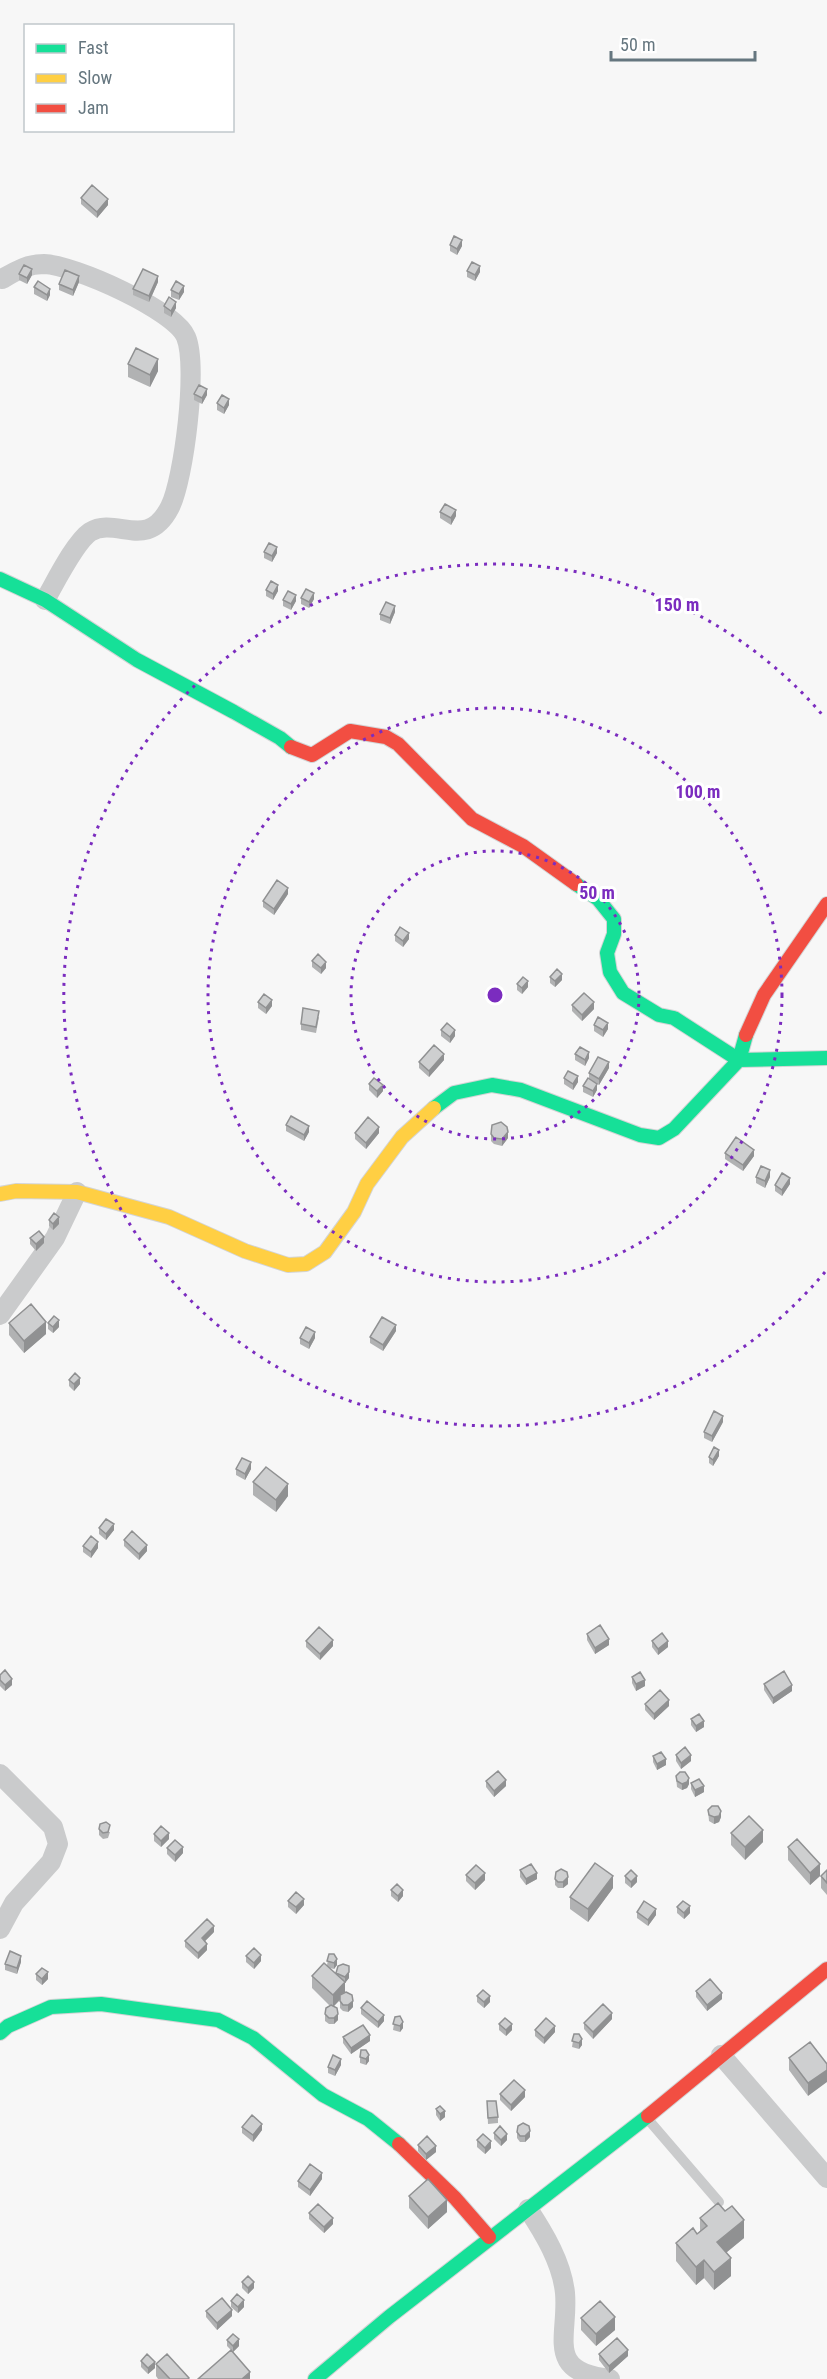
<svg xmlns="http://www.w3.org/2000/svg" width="827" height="2379" font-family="'Roboto Condensed',sans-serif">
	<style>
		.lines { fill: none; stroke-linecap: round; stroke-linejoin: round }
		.fast-casing { stroke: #d3d4d5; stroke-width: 16 }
		.slow-casing { stroke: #d3d4d5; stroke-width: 16 }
		.jam-casing { stroke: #d3d4d5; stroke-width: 16 }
		.lane { stroke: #cacbcc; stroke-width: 10 }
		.street { stroke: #cacbcc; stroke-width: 20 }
		.fast { stroke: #16e098; stroke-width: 14 }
		.slow { stroke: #ffcf43; stroke-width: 14 }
		.jam { stroke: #f24e42; stroke-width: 14 }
		.wall { fill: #b1b2b3 }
		.shaded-wall { fill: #909192 }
		.building { fill: #cecfd0; stroke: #909192; stroke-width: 1.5 }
		.ring { fill: none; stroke: #7b2cbf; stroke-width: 3; stroke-dasharray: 3 6 }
		.centre { fill: #7b2cbf; stroke: #fff; stroke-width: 3 }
		.ring-label { font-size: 18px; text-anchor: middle; font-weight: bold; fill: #7b2cbf; stroke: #fff; stroke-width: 6; stroke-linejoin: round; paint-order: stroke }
	</style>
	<rect width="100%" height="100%" fill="#f7f7f7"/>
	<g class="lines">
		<!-- fast casing -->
		<g class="fast-casing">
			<path id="fast" d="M0,579L45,600L137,660L234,712L280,738L291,747
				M576,884L598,899L614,919V934L607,953L610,972L623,993L659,1015L674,1018L739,1060L827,1058
				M434,1108L454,1093L492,1085L521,1090L640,1135L659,1138L674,1129L739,1060L746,1035
				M0,2033L8,2026L51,2007L101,2004L218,2020L253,2038L323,2095L368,2119L399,2144
				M315,2379L389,2317L648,2116"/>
		</g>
		<!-- slow casing -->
		<g class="slow-casing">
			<path id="slow" d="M0,1194L16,1191L77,1192L169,1217L245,1251L288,1265L306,1264L325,1252L354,1212L367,1184L402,1137L434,1108"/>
		</g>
		<!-- jam casing -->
		<g class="jam-casing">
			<path id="jam" d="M291,747L312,755L350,731L386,737L398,744L472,819L523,846L576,884
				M746,1035L764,995L827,904
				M648,2116L827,1969
				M399,2144L455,2198L489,2237"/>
		</g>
		<!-- lane -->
		<path class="lane" d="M646,2117L719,2202"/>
		<!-- street -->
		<path class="street" d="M2,279C16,271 27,264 44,264C74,265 175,310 186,337C198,366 184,479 170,507C147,552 117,516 90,532C75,542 55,583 45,600
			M0,1315L55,1238L77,1192
			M0,1774L53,1827L58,1844L51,1862L14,1903L0,1929
			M721,2055L827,2178
			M528,2209C544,2233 562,2263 565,2293C569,2336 544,2372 610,2379"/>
		<!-- fast -->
		<use href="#fast" class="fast"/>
		<!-- slow -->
		<use href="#slow" class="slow"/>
		<!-- jam -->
		<use href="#jam" class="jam"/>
	</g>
	<!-- wall -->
	<path class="wall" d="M81,198L108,205L97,218L81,204Z
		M450,245L462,246L457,255L450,251Z
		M467,271L480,272L475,281L467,277Z
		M19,274L32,275L27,284L19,280Z
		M79,282L73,296L59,290V284Z
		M158,282L149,302L133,295V289Z
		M34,287L50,295L47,301L34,294Z
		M171,290L184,292L179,300L171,297Z
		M164,306L176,308L171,317L164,313Z
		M128,364L158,371L150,387L128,377Z
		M194,394L207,395L202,404L194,400Z
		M217,403L229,405L224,414L217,410Z
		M440,512L456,516L451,525L440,518Z
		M264,552L277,553L272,562L264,558Z
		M266,590L278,591L273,600L266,596Z
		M301,598L314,599L309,608L301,604Z
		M283,600L296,601L291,610L283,606Z
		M395,612L390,624L380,620V614Z
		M288,894L274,915L263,907V901Z
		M395,935L409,939L403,947L395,941Z
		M312,961L326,968L321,974L312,967Z
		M550,977L562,980L555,987L550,983Z
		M517,984L528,987L522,994L517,990Z
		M258,1002L272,1006L266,1014L258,1008Z
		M572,1005L594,1009L582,1021L572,1011Z
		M319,1017L316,1033L301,1030V1024Z
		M594,1025L608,1029L603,1037L594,1031Z
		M441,1030L455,1036L450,1043L441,1036Z
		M575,1054L589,1058L585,1066L575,1060Z
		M444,1060L429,1077L419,1068V1062Z
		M609,1068L599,1085L589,1079V1073Z
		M564,1078L578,1082L573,1090L564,1084Z
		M369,1084L383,1091L377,1098L369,1090Z
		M583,1086L597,1090L593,1097L583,1092Z
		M286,1125L309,1132L304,1141L286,1131Z
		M355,1133H379L366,1149L355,1139Z
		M491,1134L508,1138L502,1146L494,1144L491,1141Z
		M725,1153L754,1156L743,1171L725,1159Z
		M756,1177H770L765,1188L756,1183Z
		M790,1184L782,1196L775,1191V1185Z
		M49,1220L59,1224L53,1230L49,1226Z
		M30,1238L44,1243L36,1251L30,1244Z
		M9,1323L46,1334L24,1353L9,1335Z
		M48,1323L59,1327L53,1333L48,1329Z
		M396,1331L383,1351L370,1343V1337Z
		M300,1338H315L309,1349L300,1344Z
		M69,1380L80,1384L74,1391L69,1386Z
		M723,1422L712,1442L704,1438V1432Z
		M719,1456L713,1466L709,1463V1457Z
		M236,1469H251L245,1480L236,1475Z
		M253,1482L288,1496L276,1512L253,1495Z
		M99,1528L114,1530L106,1540L99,1534Z
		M124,1540L147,1551L139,1560L124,1546Z
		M83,1546L98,1548L91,1558L83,1552Z
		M587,1634L609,1645L595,1654L587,1640Z
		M306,1641L333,1646L320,1660L306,1647Z
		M652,1641L668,1647L658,1655L652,1647Z
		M0,1675L12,1685L5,1691L0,1686Z
		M632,1677L645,1686L636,1691L632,1683Z
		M764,1684L792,1691L773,1704L764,1690Z
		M645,1704L669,1706L654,1720L645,1710Z
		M691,1719L704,1727L696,1732L691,1725Z
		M676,1755L691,1761L681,1769L676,1761Z
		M653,1756L666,1765L657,1770L653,1762Z
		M676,1776L689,1784L687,1788L682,1790L677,1787Z
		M486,1781L506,1786L494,1797L486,1787Z
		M691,1783L704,1792L695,1797L691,1789Z
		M708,1810L721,1817L719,1822L714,1824L709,1821Z
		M99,1829L110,1832L108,1838L103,1839L99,1835Z
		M731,1833L763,1842L745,1860L731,1845Z
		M154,1834L169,1839L161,1847L154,1841Z
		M788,1847L820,1876L810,1885L788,1860Z
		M167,1848L183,1853L175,1862L167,1854Z
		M520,1870L537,1879L526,1885L520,1877Z
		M827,1870V1895L821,1888V1876Z
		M466,1875L485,1880L475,1890L466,1881Z
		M625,1876L637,1882L631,1888L625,1883Z
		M555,1879L568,1884L563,1888H558L555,1885Z
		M613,1888L588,1922L570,1909V1897Z
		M391,1890L403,1896L398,1902L391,1896Z
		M288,1901L304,1905L296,1914L288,1907Z
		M677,1907L690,1913L684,1919L677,1913Z
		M637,1912L656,1915L648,1926L637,1918Z
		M214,1932L205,1941L207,1950L198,1959L185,1947V1941Z
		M329,1954L337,1965L334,1969L330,1968L336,1974L338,1966L349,1978L345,1983V1992L353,2007L348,2012L343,2011L340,2008V2000L334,2006L338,2020L334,2024H329L325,2021V2014L330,2006L312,1988V1976L327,1965Z
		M246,1956L261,1961L254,1969L246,1962Z
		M21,1962L17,1974L5,1970V1964Z
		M36,1974L48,1979L42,1985L36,1980Z
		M696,1991L722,1999L707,2011L696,1997Z
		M477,1996L490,2002L484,2008L477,2002Z
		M361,2008L384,2021L378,2028L361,2014Z
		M395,2017L403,2028L400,2032L393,2030Z
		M612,2019L593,2039L584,2029V2023Z
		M499,2024L512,2030L506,2036L499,2030Z
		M535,2030L555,2032L544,2044L535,2036Z
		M574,2034L582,2045L579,2049L572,2047Z
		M343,2037L370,2041L351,2054L343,2043Z
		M810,2042L808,2096L789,2070V2058Z
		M369,2055V2061L366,2065L360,2063V2057Z
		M341,2065L335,2076L328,2073V2067Z
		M500,2094L525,2097L511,2111L500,2100Z
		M487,2101L498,2117V2123L488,2124Z
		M436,2109L445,2117L440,2121L436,2115Z
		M242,2127L262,2130L253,2142L242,2133Z
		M517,2132L530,2137L525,2142H520L517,2138Z
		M494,2133L507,2140L501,2146L494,2139Z
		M477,2140L491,2148L485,2154L477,2147Z
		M418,2145L436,2152L426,2160L418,2151Z
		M322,2179L310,2196L298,2187V2181Z
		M409,2196L447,2212L428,2229L409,2208Z
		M309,2213L333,2224L324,2233L309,2219Z
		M700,2218L744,2238L726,2253L731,2276L714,2290L704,2278L696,2285L676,2261V2243L697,2234L700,2231Z
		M242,2282L254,2288L248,2294L242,2288Z
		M231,2301L244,2307L238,2313L231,2307Z
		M206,2311L232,2316L217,2330L206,2317Z
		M581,2318L615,2330L596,2346L581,2330Z
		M227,2340L239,2346L233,2352L227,2346Z
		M599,2354L628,2356L609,2373L599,2360Z
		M141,2361L155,2368L148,2374L141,2367Z
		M156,2364L189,2379H158L156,2376Z"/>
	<!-- shaded-wall -->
	<path class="shaded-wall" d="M108,199V205L97,218V212Z
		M462,240V246L457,255V249Z
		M480,266V272L475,281V275Z
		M32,269V275L27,284V278Z
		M79,276V282L73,296V290Z
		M158,276V282L149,302V296Z
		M184,286V292L179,300V294Z
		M50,289V295L47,301V295Z
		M176,302V308L171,317V311Z
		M158,359V371L150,387V375Z
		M207,389V395L202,404V398Z
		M229,399V405L224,414V408Z
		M456,510V516L451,525V518Z
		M277,547V553L272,562V556Z
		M278,585V591L273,600V594Z
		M314,593V599L309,608V602Z
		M296,595V601L291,610V604Z
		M395,606V612L390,624V618Z
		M288,888V894L274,915V909Z
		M409,933V939L403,947V941Z
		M326,962V968L321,974V968Z
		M562,974V980L555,987V981Z
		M528,981V987L522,994V988Z
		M272,1000V1006L266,1014V1008Z
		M594,1002V1009L582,1021V1015Z
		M608,1023V1029L603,1037V1030Z
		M455,1030V1036L450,1043V1037Z
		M589,1052V1058L585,1066V1060Z
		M444,1054V1060L429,1077V1071Z
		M609,1062V1068L599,1085V1079Z
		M578,1076V1082L573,1090V1084Z
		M597,1084V1090L593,1097V1091Z
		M383,1085V1091L377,1098V1091Z
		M309,1126V1132L304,1141V1135Z
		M379,1127V1133L366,1149V1143Z
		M508,1132V1138L502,1146V1139Z
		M754,1150V1156L743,1171V1165Z
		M770,1170V1177L765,1188V1181Z
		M790,1178V1184L782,1196V1190Z
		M59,1217V1224L53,1230V1224Z
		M44,1237V1243L36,1251V1244Z
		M59,1320V1327L53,1333V1327Z
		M46,1322V1334L24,1353V1341Z
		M396,1325V1331L383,1351V1345Z
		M315,1332V1338L309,1349V1343Z
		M80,1378V1384L74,1391V1384Z
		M723,1416V1422L712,1442V1436Z
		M719,1450V1456L713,1466V1460Z
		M251,1462V1469L245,1480V1474Z
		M288,1484V1496L276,1512V1500Z
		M114,1524V1530L106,1540V1534Z
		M98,1542V1548L91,1558V1552Z
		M147,1545V1551L139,1560V1554Z
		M609,1639V1645L595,1654V1648Z
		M333,1640V1646L320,1660V1654Z
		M668,1641V1647L658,1655V1649Z
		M12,1679V1685L5,1691V1685Z
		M645,1680V1686L636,1691V1684Z
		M792,1685V1691L773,1704V1698Z
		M669,1700V1706L654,1720V1714Z
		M704,1721V1727L696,1732V1726Z
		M691,1755V1761L681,1769V1763Z
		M666,1759V1765L657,1770V1764Z
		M689,1778V1784L687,1788L682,1790V1784Z
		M506,1780V1786L494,1797V1791Z
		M704,1786V1792L695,1797V1790Z
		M721,1811V1817L719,1822L714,1824V1817Z
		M763,1830V1842L745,1860V1847Z
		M169,1833V1839L161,1847V1841Z
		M183,1847V1853L175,1862V1855Z
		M820,1864V1876L810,1885V1873Z
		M485,1873V1880L475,1890V1883Z
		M537,1873V1879L526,1885V1879Z
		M613,1876V1888L588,1922V1909Z
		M637,1876V1882L631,1888V1882Z
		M568,1877V1884L563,1888V1882Z
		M403,1890V1896L398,1902V1896Z
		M304,1899V1905L296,1914V1907Z
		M690,1906V1913L684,1919V1913Z
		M656,1909V1915L648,1926V1920Z
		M214,1926V1932L202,1944V1938Z
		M207,1944V1950L198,1959V1953Z
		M261,1955V1961L254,1969V1963Z
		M21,1956V1962L17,1974V1968Z
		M337,1959V1965L334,1969V1963Z
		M48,1972V1979L42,1985V1979Z
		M349,1972V1978L345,1983V1994L333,2007V1995L345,1982V1977Z
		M722,1993V1999L707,2011V2005Z
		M490,1996V2002L484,2008V2002Z
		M353,2001V2007L348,2012V2005Z
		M612,2013V2019L593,2039V2032Z
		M338,2014V2020L334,2024V2018Z
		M384,2015V2021L378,2028V2022Z
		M403,2022V2028L400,2032V2026Z
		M512,2024V2030L506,2036V2030Z
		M555,2026V2032L544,2044V2038Z
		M370,2035V2041L351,2054V2048Z
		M582,2039V2045L579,2049V2043Z
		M369,2055V2061L366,2065V2059Z
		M341,2059V2065L335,2076V2070Z
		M827,2070V2082L808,2096V2083Z
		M525,2090V2097L511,2111V2105Z
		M445,2111V2117L440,2121V2114Z
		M262,2124V2130L253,2142V2135Z
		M530,2131V2137L525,2142V2136Z
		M507,2134V2140L501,2146V2140Z
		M491,2141V2148L485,2154V2148Z
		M436,2146V2152L426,2160V2154Z
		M322,2173V2179L310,2196V2190Z
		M447,2200V2212L428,2229V2217Z
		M333,2218V2224L324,2233V2227Z
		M744,2220V2238L717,2260V2242Z
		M731,2258V2276L714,2290V2272Z
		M704,2260V2278L696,2285V2267Z
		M254,2282V2288L248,2294V2288Z
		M244,2300V2307L238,2313V2307Z
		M232,2310V2316L217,2330V2323Z
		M615,2317V2330L596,2346V2334Z
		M239,2339V2346L233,2352V2346Z
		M628,2350V2356L609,2373V2366Z
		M155,2362V2368L148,2374V2368Z
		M250,2372V2379H242Z"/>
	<!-- building -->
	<path class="building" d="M92,185L108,199L97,212L81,198Z
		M454,236L462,240L457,249L450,245Z
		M472,262L480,266L475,275L467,271Z
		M24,265L32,269L27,278L19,274Z
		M143,269L158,276L149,296L133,289Z
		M65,270L79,276L73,290L59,284Z
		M38,281L50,289L47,295L34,287Z
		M176,281L184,286L179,294L171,290Z
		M169,297L176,302L171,311L164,306Z
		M136,348L158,359L150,375L128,364Z
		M199,385L207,389L202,398L194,394Z
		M222,395L229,399L224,408L217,403Z
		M445,504L456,510L451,518L440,512Z
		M269,543L277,547L272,556L264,552Z
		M271,581L278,585L273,594L266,590Z
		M306,589L314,593L309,602L301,598Z
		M288,591L296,595L291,604L283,600Z
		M386,602L395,606L390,618L380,614Z
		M277,880L288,888L274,909L263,901Z
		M400,927L409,933L403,941L395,935Z
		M318,954L326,962L321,968L312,961Z
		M557,969L562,974L555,981L550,977Z
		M523,977L528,981L522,988L517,984Z
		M584,993L594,1002L582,1015L572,1005Z
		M264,994L272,1000L266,1008L258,1002Z
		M303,1008L319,1011L316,1027L301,1024Z
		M598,1017L608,1023L603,1030L594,1025Z
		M447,1023L455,1030L450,1037L441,1030Z
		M434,1045L444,1054L429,1071L419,1062Z
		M580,1047L589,1052L585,1060L575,1054Z
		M598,1057L609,1062L599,1079L589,1073Z
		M568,1071L578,1076L573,1084L564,1078Z
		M374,1078L383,1085L377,1091L369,1084Z
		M588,1078L597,1084L593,1091L583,1086Z
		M291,1116L309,1126L304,1135L286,1125Z
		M368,1117L379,1127L366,1143L355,1133Z
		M501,1122L507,1127L508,1132L502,1139L494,1138L491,1134L492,1125Z
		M736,1137L754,1150L743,1165L725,1153Z
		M761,1166L770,1170L765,1181L756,1177Z
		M782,1173L790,1178L782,1190L775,1185Z
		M54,1213L59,1217L53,1224L49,1220Z
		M39,1231L44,1237L36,1244L30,1238Z
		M31,1304L46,1322L24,1341L9,1323Z
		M54,1316L59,1320L53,1327L48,1323Z
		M382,1317L396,1325L383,1345L370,1337Z
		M306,1327L315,1332L309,1343L300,1338Z
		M75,1373L80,1378L74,1384L69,1380Z
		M714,1411L723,1416L712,1436L704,1432Z
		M714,1447L719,1450L713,1460L709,1457Z
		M242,1458L251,1462L245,1474L236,1469Z
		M266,1467L288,1484L276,1500L253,1482Z
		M106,1519L114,1524L106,1534L99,1528Z
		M132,1531L147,1545L139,1554L124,1540Z
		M91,1536L98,1542L91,1552L83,1546Z
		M600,1625L609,1639L595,1648L587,1634Z
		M319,1627L333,1640L320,1654L306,1641Z
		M662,1633L668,1641L658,1649L652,1641Z
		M5,1670L12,1679L5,1685L0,1680V1675Z
		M784,1671L792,1685L773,1698L764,1684Z
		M640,1672L645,1680L636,1684L632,1677Z
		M660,1690L669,1700L654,1714L645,1704Z
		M699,1714L704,1721L696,1726L691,1719Z
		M685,1747L691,1755L681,1763L676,1755Z
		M661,1752L666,1759L657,1764L653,1756Z
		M498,1771L506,1780L494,1791L486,1781Z
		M680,1772H685L689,1778L687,1782L682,1784L677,1781L676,1776Z
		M699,1779L704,1786L695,1790L691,1783Z
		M712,1806H718L721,1811L719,1816L714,1817L709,1815L708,1810Z
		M749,1816L763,1830L745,1847L731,1833Z
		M106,1822L110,1825L108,1832L103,1833L99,1829L100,1824Z
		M161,1826L169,1833L161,1841L154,1834Z
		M797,1839L820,1864L810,1873L788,1847Z
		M175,1840L183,1847L175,1855L167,1848Z
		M595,1863L613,1876L588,1909L570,1897Z
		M531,1864L537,1873L526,1879L520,1870Z
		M476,1865L485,1873L475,1883L466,1875Z
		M561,1869L567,1872L568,1877L563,1882H558L555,1879L556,1872Z
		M631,1870L637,1876L631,1882L625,1876Z
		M827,1870V1883L821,1876Z
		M397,1884L403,1890L398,1896L391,1890Z
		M296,1892L304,1899L296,1907L288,1901Z
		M644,1901L656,1909L648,1920L637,1912Z
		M683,1901L690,1906L684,1913L677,1907Z
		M207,1919L214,1926L202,1938L207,1944L198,1953L185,1941Z
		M254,1948L261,1955L254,1963L246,1956Z
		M10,1951L21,1956L17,1968L5,1964Z
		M329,1954H334L337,1959L334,1963L327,1961Z
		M324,1963L345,1982L333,1995L312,1976Z
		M343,1964L349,1966V1972L345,1977L336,1973L338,1966Z
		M42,1968L48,1972L42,1979L36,1974Z
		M710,1979L722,1993L707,2005L696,1991Z
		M483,1990L490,1996L484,2002L477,1996Z
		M346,1992L352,1995L353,2001L348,2005H343L340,2001V1995Z
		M367,2001L384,2015L378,2022L361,2008Z
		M603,2004L612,2013L593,2032L584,2023Z
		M331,2005L337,2008L338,2014L334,2018H329L325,2014L326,2008Z
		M400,2016L403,2022L400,2026L393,2024L395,2017Z
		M505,2018L512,2024L506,2030L499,2024Z
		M546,2018L555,2026L544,2038L535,2030Z
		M363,2025L370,2035L351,2048L343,2037Z
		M574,2034H579L582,2039L579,2043L572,2041Z
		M810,2042L827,2064V2070L808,2083L789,2058Z
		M361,2050H366L369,2055L366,2059L360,2057Z
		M333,2055L341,2059L335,2070L328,2067Z
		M514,2080L525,2090L511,2105L500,2094Z
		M487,2101H496L498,2117L488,2118Z
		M440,2106L445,2111L440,2114L436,2109Z
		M252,2115L262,2124L253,2135L242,2127Z
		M523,2123L529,2126L530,2131L525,2136H520L517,2132L518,2126Z
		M500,2126L507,2134L501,2140L494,2133Z
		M483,2134L491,2141L485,2148L477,2140Z
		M427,2136L436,2146L426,2154L418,2145Z
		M310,2164L322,2173L310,2190L298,2181Z
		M428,2179L447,2200L428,2217L409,2196Z
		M718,2203L725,2211L732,2206L744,2220L717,2242L731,2258L714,2272L704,2260L696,2267L676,2243L693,2228L697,2234L707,2226L700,2218Z
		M318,2204L333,2218L324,2227L309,2213Z
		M248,2276L254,2282L248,2288L242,2282Z
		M237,2294L244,2300L238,2307L231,2301Z
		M222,2298L232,2310L217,2323L206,2311Z
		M600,2301L615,2317L596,2334L581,2318Z
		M233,2334L239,2339L233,2346L227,2340Z
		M617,2338L628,2350L609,2366L599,2354Z
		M231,2350L250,2372L242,2379H198Z
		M147,2354L155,2362L148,2368L141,2361Z
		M167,2354L189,2378L188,2379H170L156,2364Z"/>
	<!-- distance rings -->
	<g class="ring">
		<circle cx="495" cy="995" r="144"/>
		<circle cx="495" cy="995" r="287"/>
		<path d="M825 1272A431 431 0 1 1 825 718"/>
	</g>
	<circle cx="495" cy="995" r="9" class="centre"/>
	<g class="ring-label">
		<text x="677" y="611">150 m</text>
		<text x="698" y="798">100 m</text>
		<text x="597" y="899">50 m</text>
	</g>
	<!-- legend -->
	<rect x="24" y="24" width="210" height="108" fill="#ffffff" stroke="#c1c8cc" stroke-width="1.5"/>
	<rect x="36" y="44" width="30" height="9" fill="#16e098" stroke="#c1c8cc" stroke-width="1.5"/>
	<text x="78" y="54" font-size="18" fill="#65767f">Fast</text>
	<rect x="36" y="74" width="30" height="9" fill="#ffcf43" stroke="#c1c8cc" stroke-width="1.5"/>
	<text x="78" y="84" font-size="18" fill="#65767f">Slow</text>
	<rect x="36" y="104" width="30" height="9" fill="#f24e42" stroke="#c1c8cc" stroke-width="1.5"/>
	<text x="78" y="114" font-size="18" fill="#65767f">Jam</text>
	<!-- scale -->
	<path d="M611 51v9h144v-9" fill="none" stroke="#65767f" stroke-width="3"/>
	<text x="620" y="51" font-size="18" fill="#65767f" stroke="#ffffff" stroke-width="4.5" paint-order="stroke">50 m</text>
</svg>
